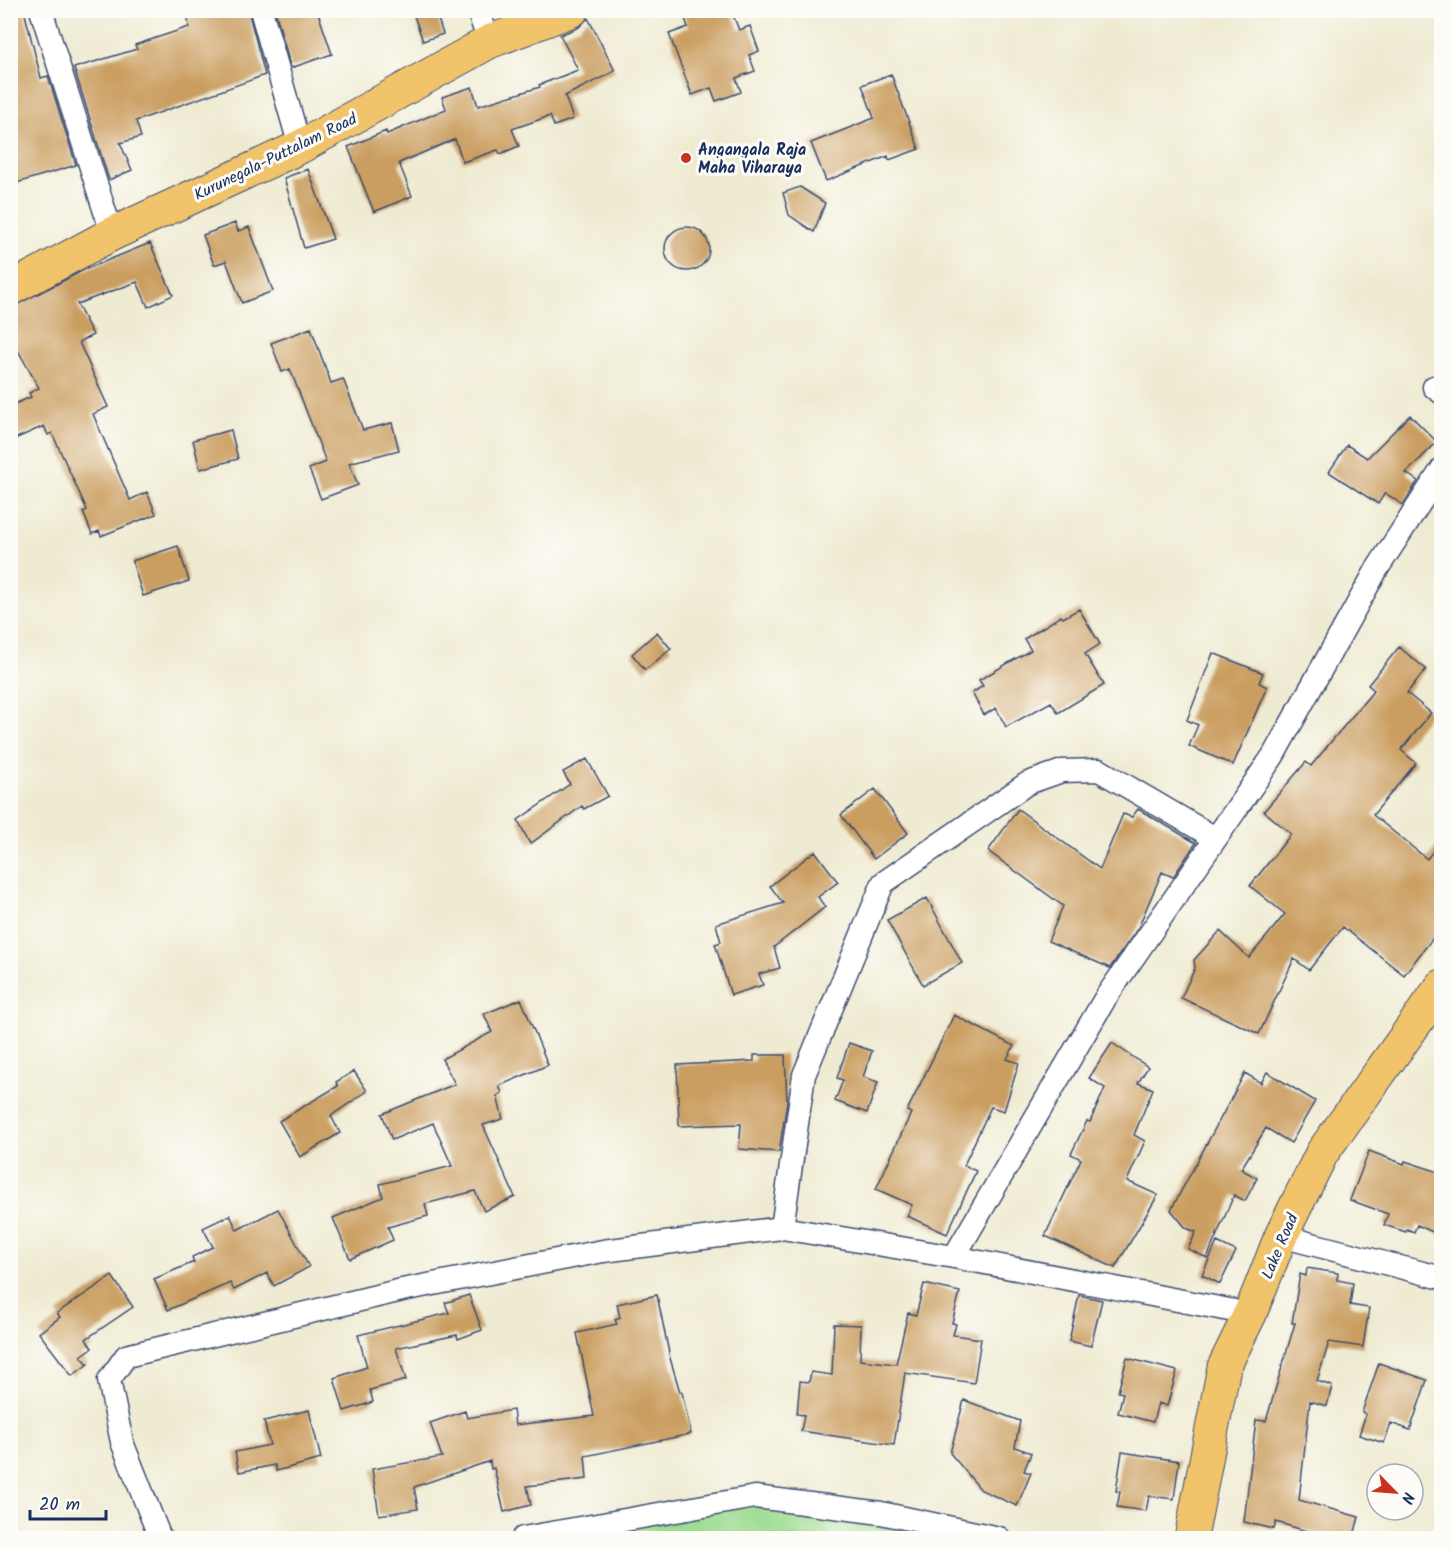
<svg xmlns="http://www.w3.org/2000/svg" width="1452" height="1549" font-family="Kalam,sans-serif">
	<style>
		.green { fill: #9ddc91; stroke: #5c8678; stroke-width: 1.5 }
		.building { fill: #ca9e61 }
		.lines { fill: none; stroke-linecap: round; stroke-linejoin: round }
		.minor-casing { stroke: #3b4b70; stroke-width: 25 }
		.primary-casing { stroke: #3b4b70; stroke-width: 35 }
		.trunk-casing { stroke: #3b4b70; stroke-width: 35 }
		.minor { stroke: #fff; stroke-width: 22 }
		.primary { stroke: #f1c36a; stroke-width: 33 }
		.trunk { stroke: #f1c36a; stroke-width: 33 }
		.poi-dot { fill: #c8321e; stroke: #fdfcf7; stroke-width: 2 }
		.labels { text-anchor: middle; stroke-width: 6; stroke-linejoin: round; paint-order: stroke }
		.poi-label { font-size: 16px; font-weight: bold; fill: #1b2f5e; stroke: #fdfcf7; text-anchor: start }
		.street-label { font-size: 16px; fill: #1b2f5e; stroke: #fdfcf7 }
	</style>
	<rect width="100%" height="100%" fill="#fdfcf7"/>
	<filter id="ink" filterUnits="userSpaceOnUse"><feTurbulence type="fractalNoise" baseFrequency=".0167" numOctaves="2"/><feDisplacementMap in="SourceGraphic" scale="12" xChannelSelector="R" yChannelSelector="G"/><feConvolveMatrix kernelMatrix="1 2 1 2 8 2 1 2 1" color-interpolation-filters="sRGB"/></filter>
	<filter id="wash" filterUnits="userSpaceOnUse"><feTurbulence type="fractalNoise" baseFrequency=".008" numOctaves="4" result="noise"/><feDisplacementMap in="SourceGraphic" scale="24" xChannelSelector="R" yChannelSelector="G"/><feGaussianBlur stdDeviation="1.35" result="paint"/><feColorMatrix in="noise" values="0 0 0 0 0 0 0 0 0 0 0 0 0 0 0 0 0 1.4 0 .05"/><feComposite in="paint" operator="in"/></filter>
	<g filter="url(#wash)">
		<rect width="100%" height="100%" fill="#efebd3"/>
		<!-- green -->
		<path class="green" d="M755,1497L999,1538H523Z"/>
		<g id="blocks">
			<!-- building -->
			<path class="building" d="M10,10H24L41,78L48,76L76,165L10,185Z
				M187,10H248L265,75L136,121L141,137L120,143L132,170L109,180L74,68L137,49L135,45L189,27Z
				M275,10H317L332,54L291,68Z
				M412,10H435L443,34L423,41Z
				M682,10H731L739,30L750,26L759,51L749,55L755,71L736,78L741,92L716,101L711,88L692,95L669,34L688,27Z
				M588,18L615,71L565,96L573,119L554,126L550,116L512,129L519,146L500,154L498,150L463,162L455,139L399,163L412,196L374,212L348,147L386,131L387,134L446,109L442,97L472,87L478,106L540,87L539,85L578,70L560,35L579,27Z
				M891,74L919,149L889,160L888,156L826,181L811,143L874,118L862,85Z
				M308,169L333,239L304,248L284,178Z
				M800,187L825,203L814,232L789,215L783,193Z
				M235,223L238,231L249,227L273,291L242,303L226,261L214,265L203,235Z
				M665 249a22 22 0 1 1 44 0a22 22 0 1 1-44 0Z
				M150,243L173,295L148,307L137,282L77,304L93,335L79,342L108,407L93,414L130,500L147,492L156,514L101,536L99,531L92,534L83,512L87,510L52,433L48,435L44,426L10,441V406L31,397L29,393L39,388L10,336V308L84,270Z
				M311,328L331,383L343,379L363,430L392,423L399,450L349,463L358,485L321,499L309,469L326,462L290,369L282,372L271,343Z
				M1410,415L1437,442L1406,473L1418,481L1403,505L1385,493L1378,504L1329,472L1347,445L1367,458Z
				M231,430L238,459L200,469L193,440Z
				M178,546L189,581L143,596L132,561Z
				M1079,609L1100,644L1085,654L1104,685L1058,713L1051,702L1006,727L996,708L984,715L972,693L983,686L979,680L1031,650L1024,639L1061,616L1063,618Z
				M657,632L671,649L645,670L632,654Z
				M1399,647L1426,669L1407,693L1431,713L1401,750L1416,763L1373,815L1427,859L1442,839V946L1433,938L1404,975L1343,927L1309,970L1294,959L1259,1034L1181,998L1195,968L1194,960L1220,931L1249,958L1285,914L1250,886L1291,834L1264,811L1306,762L1311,766L1374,690L1368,685Z
				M1213,653L1263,673L1259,683L1267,687L1233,765L1189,746L1198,725L1187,720Z
				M587,759L608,796L584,809L582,806L530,844L518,820L570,784L563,772Z
				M875,789L908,833L874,859L841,815Z
				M1018,809L1100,869L1123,814L1132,817L1138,809L1196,843L1173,877L1162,872L1138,928L1110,968L1048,941L1063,906L988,851Z
				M815,851L838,882L818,897L825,907L774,947L780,968L759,974L763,985L731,995L715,944L721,942L716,924L783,903L770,886Z
				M927,898L962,963L923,985L887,920Z
				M521,999L548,1065L499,1086L502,1093L497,1096L503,1119L483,1125L515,1197L484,1211L475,1191L425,1204L428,1216L388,1227L393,1240L350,1259L333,1218L383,1197L380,1184L452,1166L433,1123L392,1140L382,1114L455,1084L442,1059L492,1032L484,1014Z
				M954,1015L1014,1046L1007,1059L1019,1063L1004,1111L991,1107L964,1165L976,1171L947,1234L907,1216L912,1205L876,1189L911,1113L907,1111Z
				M849,1043L872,1051L863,1077L878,1082L867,1113L835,1101L843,1080L837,1078Z
				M1112,1043L1148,1067L1138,1083L1153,1089L1134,1135L1145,1141L1127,1181L1158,1195L1115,1268L1045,1236L1081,1159L1071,1154L1087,1121L1090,1122L1105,1088L1089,1078Z
				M754,1055H785L787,1101L779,1152L739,1149L741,1124L679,1126L677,1065L754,1061Z
				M354,1071L367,1091L331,1116L340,1133L300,1157L279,1121L338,1086L336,1082Z
				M1267,1072L1315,1101L1291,1143L1266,1128L1241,1169L1257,1178L1245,1201L1234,1195L1207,1258L1188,1249L1196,1232L1186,1228L1171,1210L1245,1073L1261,1083Z
				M1369,1151L1404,1164L1405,1161L1442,1173V1236L1417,1225L1414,1232L1407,1229L1406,1232L1384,1225L1388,1214L1350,1200Z
				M278,1209L309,1267L274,1286L267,1273L234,1290L230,1283L168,1310L154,1279L194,1262L192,1257L213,1247L203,1228L230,1215L237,1230Z
				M1217,1242L1236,1251L1220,1284L1202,1275Z
				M1307,1268L1338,1273L1337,1280L1353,1283L1350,1305L1369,1308L1363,1347L1329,1342L1317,1381L1332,1386L1327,1406L1310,1401L1299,1500L1359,1517L1353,1539H1333L1276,1522L1274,1529L1244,1522L1256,1420L1266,1421L1295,1323H1292L1300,1274L1306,1276Z
				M112,1276L133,1307L86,1339L92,1348L81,1356L88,1364L72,1376L39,1333L60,1317L57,1313Z
				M924,1284L960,1292L952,1323L956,1324L953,1335L981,1339L974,1383L905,1373L894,1445L801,1431L804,1415L797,1414L800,1381L809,1382L811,1372L832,1375L834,1324L861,1325L860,1360L896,1364L908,1313L916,1315Z
				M469,1295L482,1330L458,1339L457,1335L396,1348L406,1380L370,1390L373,1402L344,1411L334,1378L367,1367L358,1335L449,1313L445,1303Z
				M657,1295L670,1358L680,1392H682L691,1434L585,1456L587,1479L527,1486L531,1505L504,1512L494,1468L491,1469L490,1461L414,1487L418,1509L379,1515L372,1469L442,1457L430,1423L465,1411L467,1418L513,1410L515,1425L594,1416L577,1333L617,1324L615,1320L620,1318L617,1304Z
				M1079,1295L1102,1300L1091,1346L1069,1341Z
				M1127,1358L1177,1371L1167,1406L1158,1403L1153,1422L1118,1413L1123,1393L1118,1392Z
				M1379,1363L1427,1380L1410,1430L1391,1423L1384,1443L1359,1435L1366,1414L1362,1412Z
				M964,1400L1020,1421L1015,1447L1031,1453L1024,1471L1031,1473L1017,1506L981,1490L950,1453Z
				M309,1410L321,1459L276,1471L275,1465L239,1472L235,1452L270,1445L264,1421Z
				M1122,1452L1179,1461L1174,1499L1149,1496L1146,1511L1117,1507L1120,1492L1116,1491Z"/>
		</g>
	</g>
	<g filter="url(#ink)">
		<use href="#blocks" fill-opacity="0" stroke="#3b4b70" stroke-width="1.5"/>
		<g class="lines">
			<!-- minor casing -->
			<g class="minor-casing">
				<path id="minor" d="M41,10L112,234
					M261,10L300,147
					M478,10L489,42
					M1434,387L1442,393
					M782,1228L804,1075L883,883L1028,783L1062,771L1099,770L1215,838
					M1281,1236L1442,1278
					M954,1257L1106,997L1273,756L1377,569L1442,469
					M160,1538L122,1442L109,1380L126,1356L402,1290L603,1251L782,1228L954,1257L1250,1314
					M523,1538L755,1497L881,1513L999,1538"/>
			</g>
			<!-- primary casing -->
			<g class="primary-casing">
				<path id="primary" d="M1191,1538L1224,1367L1250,1314L1281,1236L1322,1153L1442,986"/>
			</g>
			<!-- trunk casing -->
			<g class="trunk-casing">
				<path id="trunk" d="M10,289L112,234L300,147L489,42L572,10"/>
			</g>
			<!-- minor -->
			<use href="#minor" class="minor"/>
			<!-- primary -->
			<use href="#primary" class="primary"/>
			<!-- trunk -->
			<use href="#trunk" class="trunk"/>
		</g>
	</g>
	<!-- markers -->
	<circle class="poi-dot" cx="686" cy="158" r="6"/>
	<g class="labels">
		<!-- poi labels -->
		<g class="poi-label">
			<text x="698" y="155">Angangala Raja<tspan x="698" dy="18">Maha Viharaya</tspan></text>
		</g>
		<!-- street labels -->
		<g class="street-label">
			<text transform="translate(275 156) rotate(-26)" y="6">Kurunegala-Puttalam Road</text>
			<text transform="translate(1279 1246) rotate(-67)" y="6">Lake Road</text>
		</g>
	</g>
	<!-- margin -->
	<rect width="1452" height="1549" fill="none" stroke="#fdfcf7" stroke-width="36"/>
	<!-- north arrow -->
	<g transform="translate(1395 1492) rotate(115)"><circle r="28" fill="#fdfcf7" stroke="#a3aaba" stroke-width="1.5"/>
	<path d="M0-4.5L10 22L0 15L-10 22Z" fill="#c8321e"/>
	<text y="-9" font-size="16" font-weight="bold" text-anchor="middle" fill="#1b2f5e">N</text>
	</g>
	<!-- scale -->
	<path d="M30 1510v9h76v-9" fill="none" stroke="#1b2f5e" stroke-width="3"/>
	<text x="39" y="1510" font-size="18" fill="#1b2f5e" stroke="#fdfcf7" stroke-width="4.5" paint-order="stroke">20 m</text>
</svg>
